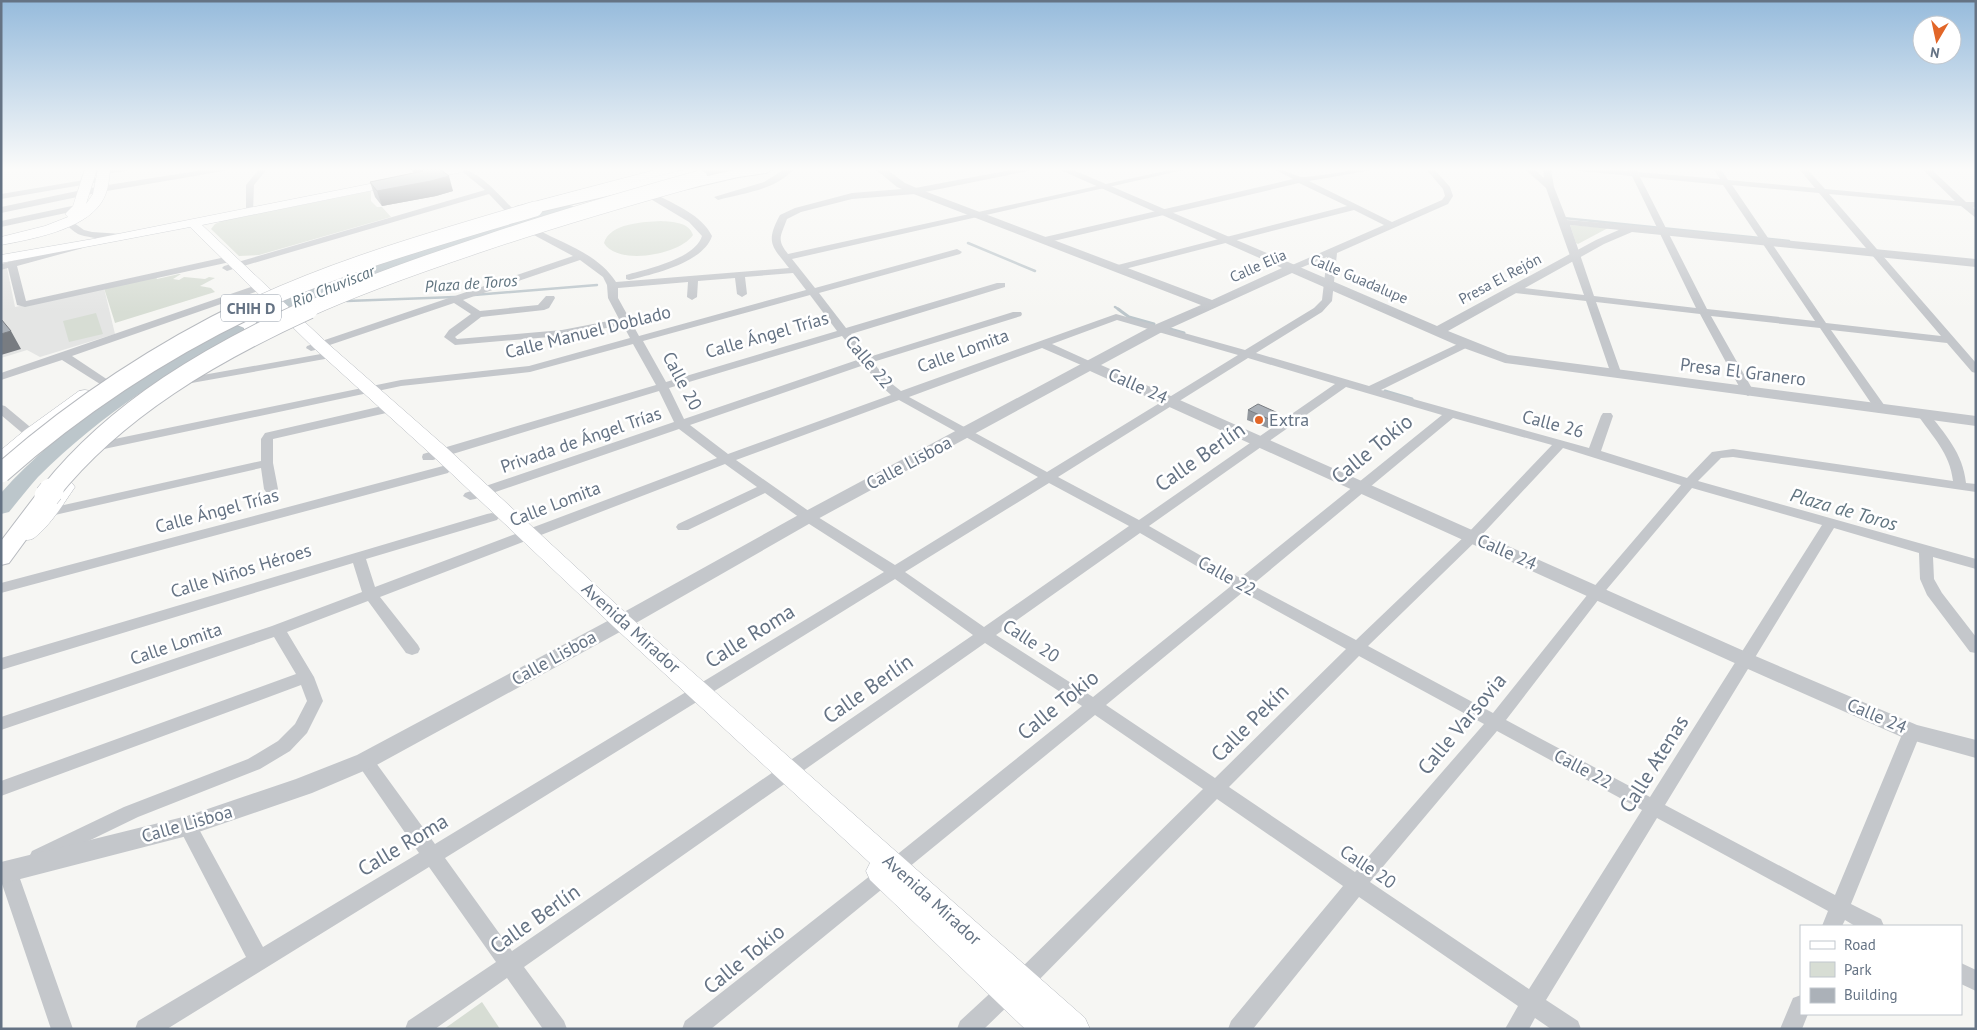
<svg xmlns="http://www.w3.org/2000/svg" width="1977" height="1030" font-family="'PT Sans',sans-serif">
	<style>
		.built { fill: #e4e5e4 }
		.green { fill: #d7ddd4 }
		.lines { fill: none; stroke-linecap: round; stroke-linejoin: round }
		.stream-far1 { stroke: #bcc6cb; stroke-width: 2.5 }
		.stream { stroke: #bcc6cb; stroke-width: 3 }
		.river { fill: #bcc6cb; fill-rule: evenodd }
		.secondary-casing { stroke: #b6bac0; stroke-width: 1 }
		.primary-casing { stroke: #b7babf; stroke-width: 2 }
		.minor { fill: #c4c7cb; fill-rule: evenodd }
		.tertiary { fill: #c4c7cb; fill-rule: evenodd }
		.secondary { fill: #fff; fill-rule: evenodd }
		.primary { fill: #fff; fill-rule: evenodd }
		.primary-bridge-far2-casing { stroke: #b7babf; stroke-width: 16; stroke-linecap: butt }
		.primary-bridge-far1-casing { stroke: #b7babf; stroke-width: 21; stroke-linecap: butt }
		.primary-bridge-casing { stroke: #b7babf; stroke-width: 26; stroke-linecap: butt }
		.primary-bridge-far2 { stroke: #fff; stroke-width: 15 }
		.primary-bridge-far1 { stroke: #fff; stroke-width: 19 }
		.primary-bridge { stroke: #fff; stroke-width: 25 }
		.wall { fill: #93989e }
		.shaded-wall { fill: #787c81 }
		.building { fill: #abb1b8; stroke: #787c81 }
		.poi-dot { fill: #e26628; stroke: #fff; stroke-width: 2 }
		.labels { text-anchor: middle; stroke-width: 5; stroke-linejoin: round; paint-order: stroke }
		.far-street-label { font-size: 15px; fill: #657384; stroke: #fff }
		.far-water-label { font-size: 16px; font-style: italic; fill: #617580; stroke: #fff }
		.shield { fill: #fff; stroke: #939da9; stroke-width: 1 }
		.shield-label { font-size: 16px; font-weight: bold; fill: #657384 }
		.street-label { font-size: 18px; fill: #657384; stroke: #fff }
		.poi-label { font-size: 18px; fill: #657384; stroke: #fff; text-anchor: start }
		.water-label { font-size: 19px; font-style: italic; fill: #617580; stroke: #fff }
		.near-street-label { font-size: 21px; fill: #657384; stroke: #fff }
	</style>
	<rect width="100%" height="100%" fill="#f6f6f3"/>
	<!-- built -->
	<path class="built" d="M7,268L15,307L104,288L115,334L40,357L27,350L1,358V270Z"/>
	<!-- green -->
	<path class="green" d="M371,191V201L377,207H382L391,217L259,255L239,256L211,229L215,224L222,221Z
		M661,221C673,222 689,222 693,235C680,255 617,266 604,243C610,223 643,222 661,221Z
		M1570,225L1608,228L1578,244L1576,243Z
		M179,274H181L173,279L179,280L184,277L205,279L209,277L215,278L200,286L211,288L215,292L115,323L104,288L156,277L157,279Z
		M96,313L103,334L69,342L63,321Z
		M482,1002L500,1029H444Z"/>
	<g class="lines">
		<!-- stream-far1 -->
		<path class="stream-far1" d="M1563,218L1789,241
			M968,243L1035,271
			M474,295L597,285
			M296,301H308
			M347,301L455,297
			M1115,307L1120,310"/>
		<!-- stream -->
		<path class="stream" d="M1118,309L1129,317L1154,324
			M1170,329L1184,333
			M1385,391L1412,399"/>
		<!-- river -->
		<path class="river" d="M700,169H726L724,172L676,182L669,178L671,175Z
			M568,205L573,206L575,209L573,212C381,268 184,332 38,477C28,488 19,500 9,512L1,514V493C32,458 68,428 106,401C243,303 406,245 568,205Z"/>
		<!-- secondary casing -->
		<g class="secondary-casing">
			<path id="secondary" d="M85,169H97L86,204L93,194L98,169H110C109,181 108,193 101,203C83,230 32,239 1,245V237L45,226L68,217L65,214L73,206Z
				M445,169H468L462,172L202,225L326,342L448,449L630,617L1085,1018L1090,1029H1025L870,880L866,871L870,863L614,627L434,457L314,348L190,227L1,263V255L93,239Z
				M659,169H680L678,171L618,186L519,214L513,210L515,207Z
				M231,316H241L255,321C260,328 264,336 259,343H247L245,340L244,328C235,322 222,328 212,325L209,322L212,319Z
				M85,390L91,391L94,395L91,399L37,438L8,464L1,466V450L25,430L79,391Z
				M65,481L72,483L75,487C63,504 51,525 34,538C29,541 24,540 19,538L16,534L39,509L58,483Z"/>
		</g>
		<!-- primary casing -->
		<g class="primary-casing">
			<path id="primary" d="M688,169H701L703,171L701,174L535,213L530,212L528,209L530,206Z
				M738,169H773L766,173L738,177L678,191L671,187L673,184Z
				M47,489L55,491L58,496L9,563L1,565V541L39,491Z"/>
		</g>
		<!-- minor -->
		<path class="minor" d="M110,169H130L126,171L92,176L88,174Z
			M210,169H228L224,171L101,192L1,213V207L101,186Z
			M259,169H267L254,185L253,212L246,214V185Z
			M459,169C478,169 501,197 514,210V214H508L489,194L230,270L227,271L222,268L224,266L485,190Z
			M785,169H794C776,190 743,193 718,200L714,197L764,182Z
			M1016,169H1032L1028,171L915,194L852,199L801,212L787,219C781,236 776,239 788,254L1174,169H1188L792,259L815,288L957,249L962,252L960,254L819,293L846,328L997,283H1005V287L851,334L869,357L1013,312H1021L1022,314L1021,316L873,362L887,380L901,391L1116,314L1245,350L1314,308L1322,300L1327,257L1293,271L1288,268L1290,266L1384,225L1354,210L1117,271L1112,268L1114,266L1347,206L1299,183L1045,243L1040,240L1045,237L1293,179L1274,169C1286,169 1295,177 1304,177C1327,176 1348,169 1371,169L1367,171L1309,181L1392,222L1442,200L1445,196L1443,189L1426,169H1434L1450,187L1453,196L1448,204L1337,253L1332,301L1322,312L1256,353L1369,386L1462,342H1470L1471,344L1470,346L1381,390L1589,448L1601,416L1603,413H1611L1613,416L1601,451L1687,478L1712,452L1733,449L1953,481C1950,453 1932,436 1917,414L1919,411H1927C1945,434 1963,453 1966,483L1976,484V492L1733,457L1721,458L1698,481L1976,559V569L1933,557L1934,579L1942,593L1976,637V653L1970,652L1927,595L1920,579L1919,553L1834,528L1665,805L1835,895L1903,732L1906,727L1912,725L1918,727L1921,732L1851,904L1881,919L1884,926H1855L1845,920L1842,926H1822L1828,911L1657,818L1546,1000L1578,1021L1581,1029H1551L1535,1018L1529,1029H1505L1518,1006L1359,897L1253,1029H1228L1231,1021L1343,886L1217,799L1030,989L1015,999L984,1029H957L960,1021L999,985L1014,975L1203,789L1095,715L711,1029H682L685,1021L889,861L1082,706L985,643L524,967L564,1021L567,1029H543L507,978L435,1029H405L408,1021L496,962L429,867L167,1029H135L138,1021L246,957L178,826L180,820L187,818L194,820L263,947L419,853L359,766L356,761L359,756L365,754L371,756L435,844L884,572L803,520L765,493L688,530H678L676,527L678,524L757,487L725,464L380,597L418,645L420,649L418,653L412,655L406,653L368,601L287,632L314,677L323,701L307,733L290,751L260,769L138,817L39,865L32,863L29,857L32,851L124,807L248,759L278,741L295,724L307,701L301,685L1,796V781L296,674L274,637L1,730V717L272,626L362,592L353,563L1,670V658L487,514L492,513L499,517L497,520L366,559L375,587L717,458L679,429L475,499L470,500L463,496L465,493L674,422L659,391L433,460H423L422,457L423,454L656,385L633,344L530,372L401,386L104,449L100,448L98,445L100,442L401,380L529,366L630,338L623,325L562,336L455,345L444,337L449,330L471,314L454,303L315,350L311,351L306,348L307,346L573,256L532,234V230H538C565,244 599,255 616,282L789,268C772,246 765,243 780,215L795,208L852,193L915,188ZM580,260L603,277L607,285L608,298L619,319L562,330L457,339L455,337L481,317L544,310L549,308L555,298L554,296H546L538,305L480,311L463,300ZM793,273L806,290L639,336L618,298V288L688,282L687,297L692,300L697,297L698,281L735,278L737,294L742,297L747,294L745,277ZM810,295L837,331L666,382L643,341ZM1117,320L1238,355L1047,472L909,397L1042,348L1088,368H1096L1098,366L1096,364L1052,344ZM842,336L860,359L684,419L669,388ZM1248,358L1335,384L1139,520L1058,477ZM864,365L879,384L891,395L728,454L690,425ZM1346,387L1442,415L1240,578L1149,526ZM899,400L1038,477L895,565L813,514L736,460ZM1453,418L1552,445L1468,533L1356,640L1252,585ZM1563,448L1681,485L1592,589L1493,713L1368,646L1478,539ZM1049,483L1129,526L984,627L905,572ZM1692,488L1822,525L1650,797L1506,720L1602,595ZM1140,533L1231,586L1093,697L996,635ZM895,579L973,635L512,951L445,858ZM1243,592L1346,649L1215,778L1106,705ZM1359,656L1484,724L1355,872L1229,787ZM1497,731L1642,810L1529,989L1370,882Z
			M1525,169H1534L1544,178L1543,169H1551L1554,187L1567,220L1630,225L1634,228L1630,231L1570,225L1594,296L1696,308L1632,176L1578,171L1574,169L1629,171L1628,169H1636L1638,172L1720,179L1713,169H1721L1728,180L1815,188L1799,169H1807L1825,189L1955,201L1922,169H1931L1966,202H1976V208L1973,207L1976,210V218L1961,206L1829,194L1976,363V373L1972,372L1947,343L1831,330L1887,409L1881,413L1877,412L1820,328L1711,316L1754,392L1748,396L1742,392L1700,314L1596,302L1622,375L1620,377H1612L1586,301L1515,293L1510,290L1515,287L1584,295L1546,188ZM1640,177L1723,185L1815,321L1707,309ZM1732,185L1819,193L1941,336L1826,323Z
			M102,177H105V181L1,199V194Z
			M649,194H655C674,204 702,215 712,236C703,263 654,274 629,280L626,279V275C647,269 695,259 702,236L689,222L649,198Z
			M86,203L89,204V208L1,227V221Z
			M67,218L84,230L92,232L122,234L127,237C120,242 87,238 78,234C73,231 67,226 63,221Z
			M80,243L85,246L83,248L17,266L26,301L230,256L235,259L230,262L25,307L17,305L8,268L1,270V264Z
			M260,284L265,287L264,289L72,356L108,380L110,382L108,384H100L62,360L1,380V373Z
			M332,352L336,353L338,355L336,357L186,384L180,381L186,378Z
			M391,404L395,405L397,408L395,411L273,439V463L278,489L276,492H266L264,489L261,468L46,517L39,513L46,509L261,461V439L265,433Z
			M1,405L5,406L35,431L37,434L35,437H27L1,415Z
			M443,466L448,467L450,470L448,473L1,593V583Z
			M15,860L22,862L25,868L19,876L73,1029H51L1,881V866Z
			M1961,963L1976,970V991L1961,984Z
			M1801,995V1014H1808L1802,1029H1780L1793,998Z"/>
		<!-- tertiary -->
		<path class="tertiary" d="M875,169H886L905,183L919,189L1212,300L1282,268L1058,169H1071L1437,326L1596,240L1630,225L1976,259V267L1632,232L1604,244L1448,331L1508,355L1976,416V426L1505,363L1461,347L1292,273L1162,332L1101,365L1753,655L1917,725L1976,740V758L1904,738L1739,665L1090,371L814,521L629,627L373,767L312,793L187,836L1,884V862L187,816L296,779L357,755L615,617L802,513L1152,326L1201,305L911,193L897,187Z"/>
		<!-- secondary -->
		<use href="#secondary" class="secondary"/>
		<!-- primary -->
		<use href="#primary" class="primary"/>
		<!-- primary-bridge-far2 casing -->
		<g class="primary-bridge-far2-casing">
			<path id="primary-bridge-far2" d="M245,310C337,266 437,238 535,209
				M307,310C364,284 425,263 485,243C556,219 628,198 700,178"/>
		</g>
		<!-- primary-bridge-far1 casing -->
		<g class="primary-bridge-far1-casing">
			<path id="primary-bridge-far1" d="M1,473C76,407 157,353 248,309
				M50,492C117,408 213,353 309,309"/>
		</g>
		<!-- primary-bridge casing -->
		<g class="primary-bridge-casing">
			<path id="primary-bridge" d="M47,496L51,491"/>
		</g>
		<!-- primary-bridge-far2 -->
		<use href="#primary-bridge-far2" class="primary-bridge-far2"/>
		<!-- primary-bridge-far1 -->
		<use href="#primary-bridge-far1" class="primary-bridge-far1"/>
		<!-- primary-bridge -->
		<use href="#primary-bridge" class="primary-bridge"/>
	</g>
	<!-- wall -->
	<path class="wall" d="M410,169H440L453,191L436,196L382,206L375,197L370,182L414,173Z
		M1248,410L1277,422L1268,428L1247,420Z"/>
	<!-- shaded-wall -->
	<path class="shaded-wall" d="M413,169H420L421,172L415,173Z
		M449,176L453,191L436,196L382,206L377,191Z
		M11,331L21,349L1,355V334Z
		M1278,413L1277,422L1268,428L1269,419Z"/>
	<!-- building -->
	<path class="building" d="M421,169H440L449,176L431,181L377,191L370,182L423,171Z
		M1,319L11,331L1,334Z
		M1258,404L1278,413L1269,419L1248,410Z"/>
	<!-- sky -->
	<linearGradient id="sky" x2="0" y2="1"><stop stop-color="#96bbdc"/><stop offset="0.54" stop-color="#fbfbfa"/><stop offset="1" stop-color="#fbfbfa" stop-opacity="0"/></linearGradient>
	<rect width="1977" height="313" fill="url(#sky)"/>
	<!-- markers -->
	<circle class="poi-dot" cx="1259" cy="420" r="5"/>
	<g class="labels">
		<!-- far-street labels -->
		<g class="far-street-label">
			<text transform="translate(1258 266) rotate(-24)" y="5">Calle Elia</text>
			<text transform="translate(1359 279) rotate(23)" y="5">Calle Guadalupe</text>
			<text transform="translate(1500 279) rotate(-28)" y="5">Presa El Rejón</text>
		</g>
		<!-- far-water labels -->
		<g class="far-water-label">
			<text transform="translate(471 283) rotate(-4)" y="6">Plaza de Toros</text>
			<text transform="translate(333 286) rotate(-22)" y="6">Rio Chuviscar</text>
		</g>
		<!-- shield labels -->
		<rect class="shield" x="221" y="294.5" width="60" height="27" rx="4"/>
		<g class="shield-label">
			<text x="251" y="314">CHIH D</text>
		</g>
		<!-- street labels -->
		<g class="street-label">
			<text transform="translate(588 332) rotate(-14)" y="6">Calle Manuel Doblado</text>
			<text transform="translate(767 335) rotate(-16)" y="6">Calle Ángel Trías</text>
			<text transform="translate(963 351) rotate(-20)" y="6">Calle Lomita</text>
			<text transform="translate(869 362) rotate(50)" y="6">Calle 22</text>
			<text transform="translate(1743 372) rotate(7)" y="6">Presa El Granero</text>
			<text transform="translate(682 381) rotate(62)" y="6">Calle 20</text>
			<text transform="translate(1138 386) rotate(24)" y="6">Calle 24</text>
			<text transform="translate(1553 424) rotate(15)" y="6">Calle 26</text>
			<text transform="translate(581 440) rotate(-19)" y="6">Privada de Ángel Trías</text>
			<text transform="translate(909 463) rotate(-28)" y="6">Calle Lisboa</text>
			<text transform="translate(555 504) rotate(-21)" y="6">Calle Lomita</text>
			<text transform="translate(217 511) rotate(-15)" y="6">Calle Ángel Trías</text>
			<text transform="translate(1507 552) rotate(24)" y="6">Calle 24</text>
			<text transform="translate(241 571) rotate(-17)" y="6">Calle Niños Héroes</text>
			<text transform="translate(1227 576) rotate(29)" y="6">Calle 22</text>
			<text transform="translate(631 628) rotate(42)" y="6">Avenida Mirador</text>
			<text transform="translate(1031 641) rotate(33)" y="6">Calle 20</text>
			<text transform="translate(176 644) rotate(-19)" y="6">Calle Lomita</text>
			<text transform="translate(554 658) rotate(-29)" y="6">Calle Lisboa</text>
			<text transform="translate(1877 716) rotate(23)" y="6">Calle 24</text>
			<text transform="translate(1583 769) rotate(28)" y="6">Calle 22</text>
			<text transform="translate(187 824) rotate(-16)" y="6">Calle Lisboa</text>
			<text transform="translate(1368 867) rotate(34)" y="6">Calle 20</text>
			<text transform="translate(932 900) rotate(42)" y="6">Avenida Mirador</text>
		</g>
		<!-- poi labels -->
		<g class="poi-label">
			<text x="1269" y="426">Extra</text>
		</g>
		<!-- water labels -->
		<g class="water-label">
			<text transform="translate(1844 509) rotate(16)" y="7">Plaza de Toros</text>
		</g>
		<!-- near-street labels -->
		<g class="near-street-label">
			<text transform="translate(1372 449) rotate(-39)" y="7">Calle Tokio</text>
			<text transform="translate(1200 457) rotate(-35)" y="7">Calle Berlín</text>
			<text transform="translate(750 636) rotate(-32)" y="7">Calle Roma</text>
			<text transform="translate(868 689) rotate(-35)" y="7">Calle Berlín</text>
			<text transform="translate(1058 705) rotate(-39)" y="7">Calle Tokio</text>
			<text transform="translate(1250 723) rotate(-45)" y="7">Calle Pekín</text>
			<text transform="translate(1462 724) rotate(-50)" y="7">Calle Varsovia</text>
			<text transform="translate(1654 764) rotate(-58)" y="7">Calle Atenas</text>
			<text transform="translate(403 845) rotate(-31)" y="7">Calle Roma</text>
			<text transform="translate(535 919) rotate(-35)" y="7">Calle Berlín</text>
			<text transform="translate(744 959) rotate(-39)" y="7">Calle Tokio</text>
		</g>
	</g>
	<!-- border -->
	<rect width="1977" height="1030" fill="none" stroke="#657384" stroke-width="5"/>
	<!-- legend -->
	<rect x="1800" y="925" width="162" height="90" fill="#ffffff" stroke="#c1c7ce"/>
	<rect x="1810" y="941" width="25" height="8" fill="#ffffff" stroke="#c1c7ce"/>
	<text x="1844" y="950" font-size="15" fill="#657384">Road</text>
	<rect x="1810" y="962" width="25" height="15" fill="#d7ddd4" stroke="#c1c7ce"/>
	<text x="1844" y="975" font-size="15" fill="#657384">Park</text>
	<rect x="1810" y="988" width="25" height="15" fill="#abb1b8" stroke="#c1c7ce"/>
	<text x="1844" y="1000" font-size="15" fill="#657384">Building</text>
	<!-- north arrow -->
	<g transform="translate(1937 40) rotate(189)"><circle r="24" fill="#ffffff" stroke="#c1c7ce"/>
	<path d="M0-4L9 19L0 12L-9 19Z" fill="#e26628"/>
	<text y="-8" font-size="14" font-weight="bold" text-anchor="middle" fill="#657384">N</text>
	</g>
</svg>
